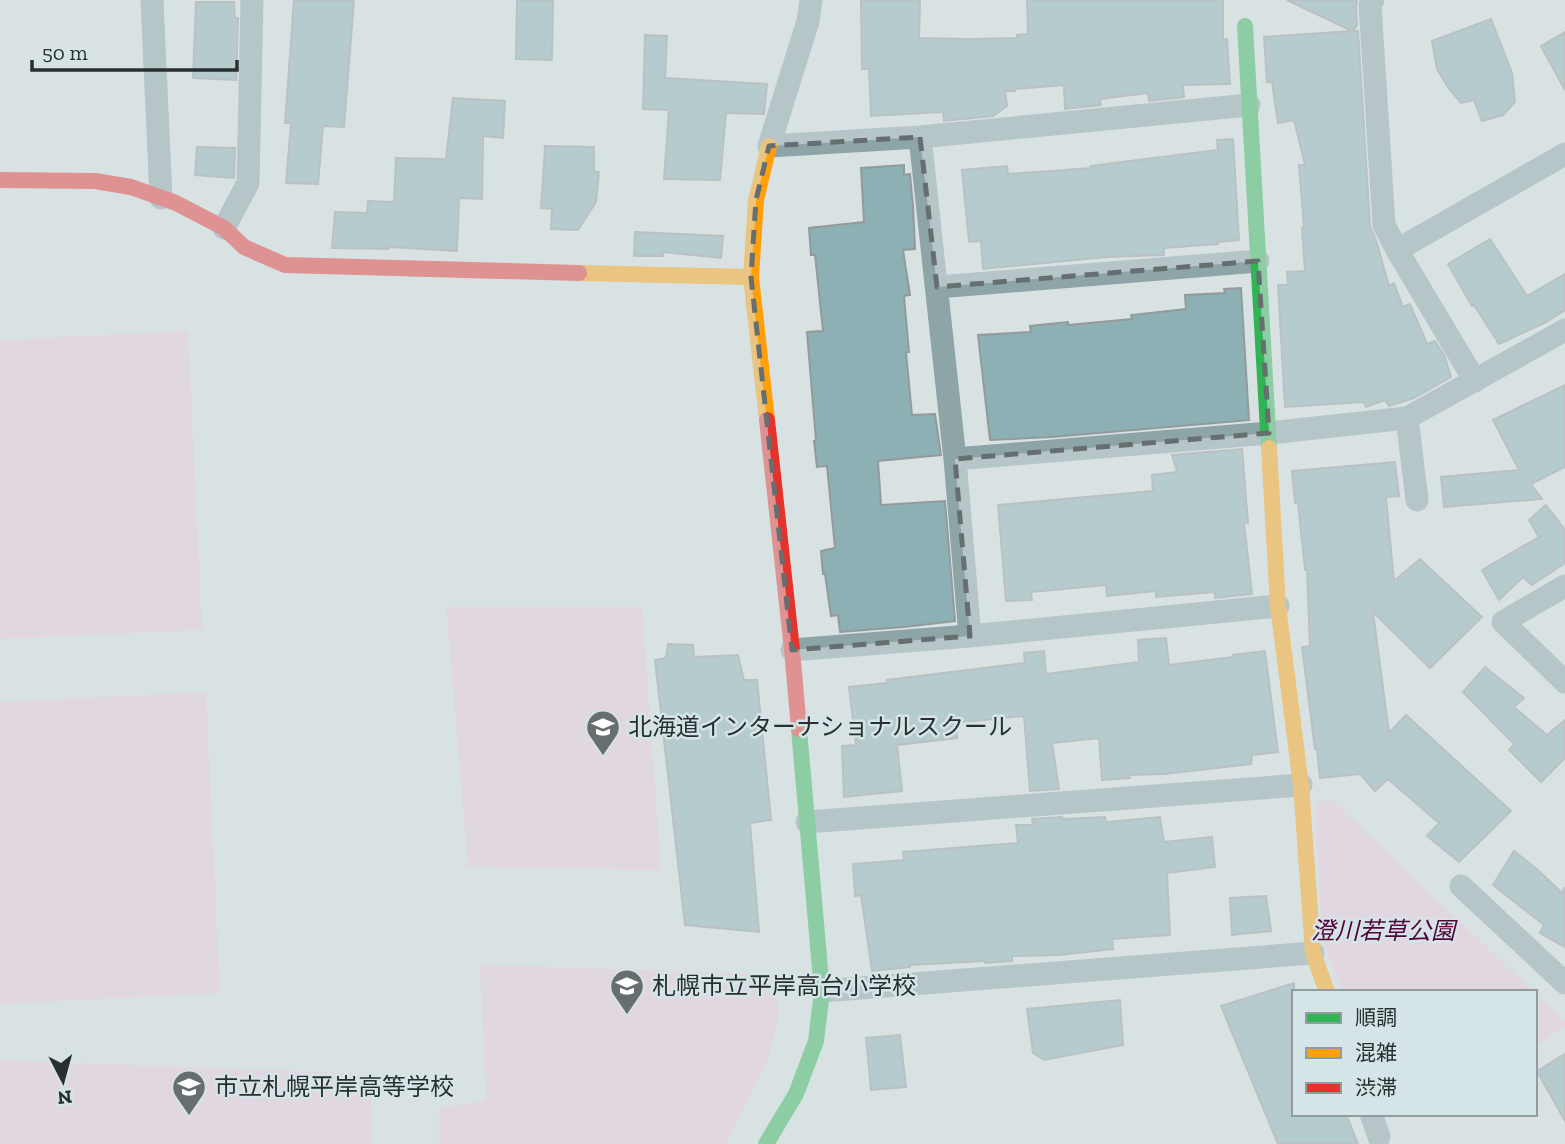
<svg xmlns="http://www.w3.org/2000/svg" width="1565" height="1144" font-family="'Zilla Slab','Noto Sans JP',serif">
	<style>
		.green { fill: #e9c9dd }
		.building { fill: #8db0b4; stroke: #949a9c; stroke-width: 2 }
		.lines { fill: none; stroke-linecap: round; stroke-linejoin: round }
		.street { stroke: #8da5a7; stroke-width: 23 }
		.fast { stroke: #30b455; stroke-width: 16 }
		.slow { stroke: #ff9f0a; stroke-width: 16 }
		.jam { stroke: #e5322d; stroke-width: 16 }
		.marked { fill: none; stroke: #676e6f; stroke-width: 5; stroke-dasharray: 14 9; stroke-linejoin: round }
		.labels { text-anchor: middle; stroke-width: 5; stroke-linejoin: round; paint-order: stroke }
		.poi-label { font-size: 24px; fill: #292f30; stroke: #d5e5e7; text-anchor: start }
		.park-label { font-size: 24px; font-style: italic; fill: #53043a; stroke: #d5e5e7 }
	</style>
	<rect width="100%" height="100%" fill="#d9e2e3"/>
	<!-- green -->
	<path class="green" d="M188,331L202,630L0,639V340Z
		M446,607H642L661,870L468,867Z
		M206,692L220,993L0,1004V702Z
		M1332,800L1534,992H1343L1322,941L1315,802Z
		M480,965L773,974L779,1013L768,1060L726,1144H439V1107L486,1101Z
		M1535,993L1565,1021V1026L1535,1047Z
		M0,1060L371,1074V1144H0Z"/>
	<!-- building -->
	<path class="building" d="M294,0H354L344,127L323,126L318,184L286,183L291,123H285Z
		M517,0H553L552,60L516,59Z
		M861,0H920L919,38L969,39L1017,38V35L1028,34L1027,0H1223V40L1227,39L1230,84L1183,85L1184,97L1149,101L1148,93L1100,99L1101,105L1065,109L1064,85L1015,89V91H1005L1007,106L993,116L944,121L943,112L871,116L869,69H862Z
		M1287,0H1357L1356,6L1357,25L1353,31H1358L1370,226L1376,240L1389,286L1394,283L1403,307L1410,304L1427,344L1435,341L1445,357L1451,377L1414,398L1389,406L1385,400L1366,407L1364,402L1285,407L1278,285H1288L1287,272L1305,271L1302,228H1304L1299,165H1305L1294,120L1278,123L1272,82H1267L1264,37L1352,31Z
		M196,2H234L235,18H238L236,80L193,78Z
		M1491,19L1512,73L1515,102L1503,115L1482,121L1474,100L1461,103L1449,89L1437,69L1432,41Z
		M1565,32V90L1541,46Z
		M645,35L667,36L665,78L767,84L764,114L726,113L720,180L664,179L669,110L643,109Z
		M453,98L505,101L503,138L483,136L482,199L459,198L457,251L389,247L388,249L332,248L335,212L367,213L368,201L394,202L396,158L446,159Z
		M1233,139L1239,240L1218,242V244L1164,248V255L1107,257L983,269L981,241L969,242L962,170L1007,166L1008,174L1091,168V166L1218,150L1217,140Z
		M545,146L594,147V171L599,172L596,202L578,230L551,229L552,209L541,208Z
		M197,147L235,148L234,178L195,175Z
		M904,165V175L910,174L913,206L915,249L903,250L910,295L904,296L909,352H906L912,415L935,414L941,455L878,461L881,505L945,501L955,621L904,627L840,632L838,615L831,616L825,574H823L821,551L835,548L827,466L817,467L814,441H816L807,332L823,331L815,255H811L809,228L864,222L861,168Z
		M635,232L723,236L721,258L663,252V256H634Z
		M1490,239L1527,296L1565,274V310L1546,322L1499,344L1474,305L1472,306L1448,264Z
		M1241,288L1249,420L1052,437L990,440L978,335L1031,332L1030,326L1068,322V325L1132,319L1131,315L1186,309L1185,295L1225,293L1224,289Z
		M1565,385V467L1531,484L1542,499L1444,507L1441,477L1519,470L1493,420Z
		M1242,449L1248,523H1244L1252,594L1215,598V592L1156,597V591L1107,596L1106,585L1031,592L1032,600L1006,601L998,505L1153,491L1152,475L1177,472L1172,455Z
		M1395,462L1399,496L1386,497L1394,581L1420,559L1482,617L1430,668L1373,612L1389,733L1406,715L1511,811L1459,862L1427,836L1439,823L1388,779L1375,791L1360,774L1320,778L1317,749H1315L1302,647L1310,646L1307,570H1305L1298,503H1295L1292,471Z
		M1546,505L1565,530V563L1532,585L1523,577L1499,600L1482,570L1539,537L1529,520Z
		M1166,638L1169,665L1233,657V655L1265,651L1278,752L1252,755L1251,764L1164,774L1129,775L1130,778L1102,780L1099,738L1052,743L1059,789L1030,791L1024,716L956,723L957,738L897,745L902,791L844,797L842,746L856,745L849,687L887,683V680L1025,663L1024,653L1044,651L1046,674L1139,662L1138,640Z
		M668,644L693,645L694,657L738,655L744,680H757L771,820L750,823L759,932L685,925L655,660L666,658Z
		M1485,667L1524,698L1514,707L1547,735L1565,720V758L1541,782L1509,750L1514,744L1463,692Z
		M1062,817L1063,819L1105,817L1106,822L1160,817L1164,842L1212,837L1215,867L1167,873L1170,935L1112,939L1113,949L1059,955L1012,956V961L985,963L984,961L910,965V967L872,971L861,895L855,896L853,864L904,860L903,852L1018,843L1016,825H1033L1032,819Z
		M1514,851L1539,871L1562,893L1565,887V947L1540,933L1544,925L1493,885Z
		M1266,896L1271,931L1232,935L1230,898Z
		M1294,983V1114H1346L1358,1144H1278L1221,1006Z
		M1120,1000L1123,1045L1044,1060L1033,1053L1027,1009Z
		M900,1035L906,1087L871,1090L866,1038Z
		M1565,1054V1121L1537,1071Z"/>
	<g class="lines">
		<!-- street -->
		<path class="street" d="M152,0L161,198
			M811,0L808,21L769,146L920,137L1249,105
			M1373,0L1370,5L1384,225L1397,250L1475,381
			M920,137L955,459L970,636
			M224,228L248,183L252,0
			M1397,250L1565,154
			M937,287L1258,261
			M1407,418L1417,500
			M955,459L1269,433L1407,418L1565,330
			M1565,586L1503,622L1565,682
			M792,650L970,636L1278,606
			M807,822L1301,785
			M1461,886L1565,983
			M822,991L1313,953
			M1371,1114L1379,1137"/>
		<!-- fast -->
		<path class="fast" d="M1245,26L1269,448
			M766,1144L796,1094L816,1041L822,991L799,729"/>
		<!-- slow -->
		<path class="slow" d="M579,273L751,277
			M767,420L751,277L756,200L769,146
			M1269,448L1278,606L1301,785L1313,953L1327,992"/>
		<!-- jam -->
		<path class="jam" d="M0,180L95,181L131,187L176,203L224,228L244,247L285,265L579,273
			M767,420L792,650L799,729"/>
	</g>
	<!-- marked area -->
	<path d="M0 0H1565V1144H0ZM920,137L937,287L1258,261L1269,433L955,459L970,636L792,650L751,277L756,200L769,146Z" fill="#d9e2e3" fill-opacity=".55" fill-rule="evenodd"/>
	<path class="marked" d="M920,137L937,287L1258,261L1269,433L955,459L970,636L792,650L751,277L756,200L769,146Z"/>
	<!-- icons -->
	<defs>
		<g id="school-pin" transform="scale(1.75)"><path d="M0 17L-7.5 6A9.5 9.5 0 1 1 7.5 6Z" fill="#676e6f" stroke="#d5e5e7"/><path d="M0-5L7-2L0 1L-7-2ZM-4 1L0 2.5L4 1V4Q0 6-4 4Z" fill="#fff"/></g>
	</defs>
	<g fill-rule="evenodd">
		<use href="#school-pin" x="603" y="727"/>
		<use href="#school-pin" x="627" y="986"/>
		<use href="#school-pin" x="189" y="1087"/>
	</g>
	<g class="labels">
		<!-- poi labels -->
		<g class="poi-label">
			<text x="628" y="735">北海道インターナショナルスクール</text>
			<text x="652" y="994">札幌市立平岸高台小学校</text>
			<text x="214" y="1095">市立札幌平岸高等学校</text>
		</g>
		<!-- park labels -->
		<g class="park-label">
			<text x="1383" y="939">澄川若草公園</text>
		</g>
	</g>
	<!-- legend -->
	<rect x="1292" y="990" width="245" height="126" fill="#d5e5e7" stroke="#909c9e" stroke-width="2"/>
	<rect x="1306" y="1013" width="35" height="10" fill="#30b455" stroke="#909c9e" stroke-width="2"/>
	<text x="1355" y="1025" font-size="21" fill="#292f30">順調</text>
	<rect x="1306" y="1048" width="35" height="10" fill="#ff9f0a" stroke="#909c9e" stroke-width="2"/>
	<text x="1355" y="1060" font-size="21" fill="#292f30">混雑</text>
	<rect x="1306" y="1083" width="35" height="10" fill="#e5322d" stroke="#909c9e" stroke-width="2"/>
	<text x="1355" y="1095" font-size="21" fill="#292f30">渋滞</text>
	<!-- north arrow -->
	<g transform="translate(63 1081) rotate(174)" stroke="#d5e5e7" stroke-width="5" paint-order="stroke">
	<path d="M0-5L12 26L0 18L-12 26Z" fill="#292f30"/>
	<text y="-10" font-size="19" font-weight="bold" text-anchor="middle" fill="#292f30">N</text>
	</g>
	<!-- scale -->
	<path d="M32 60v10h205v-10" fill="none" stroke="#292f30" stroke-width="3.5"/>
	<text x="42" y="60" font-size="21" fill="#292f30" stroke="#d5e5e7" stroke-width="5" paint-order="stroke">50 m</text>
</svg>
